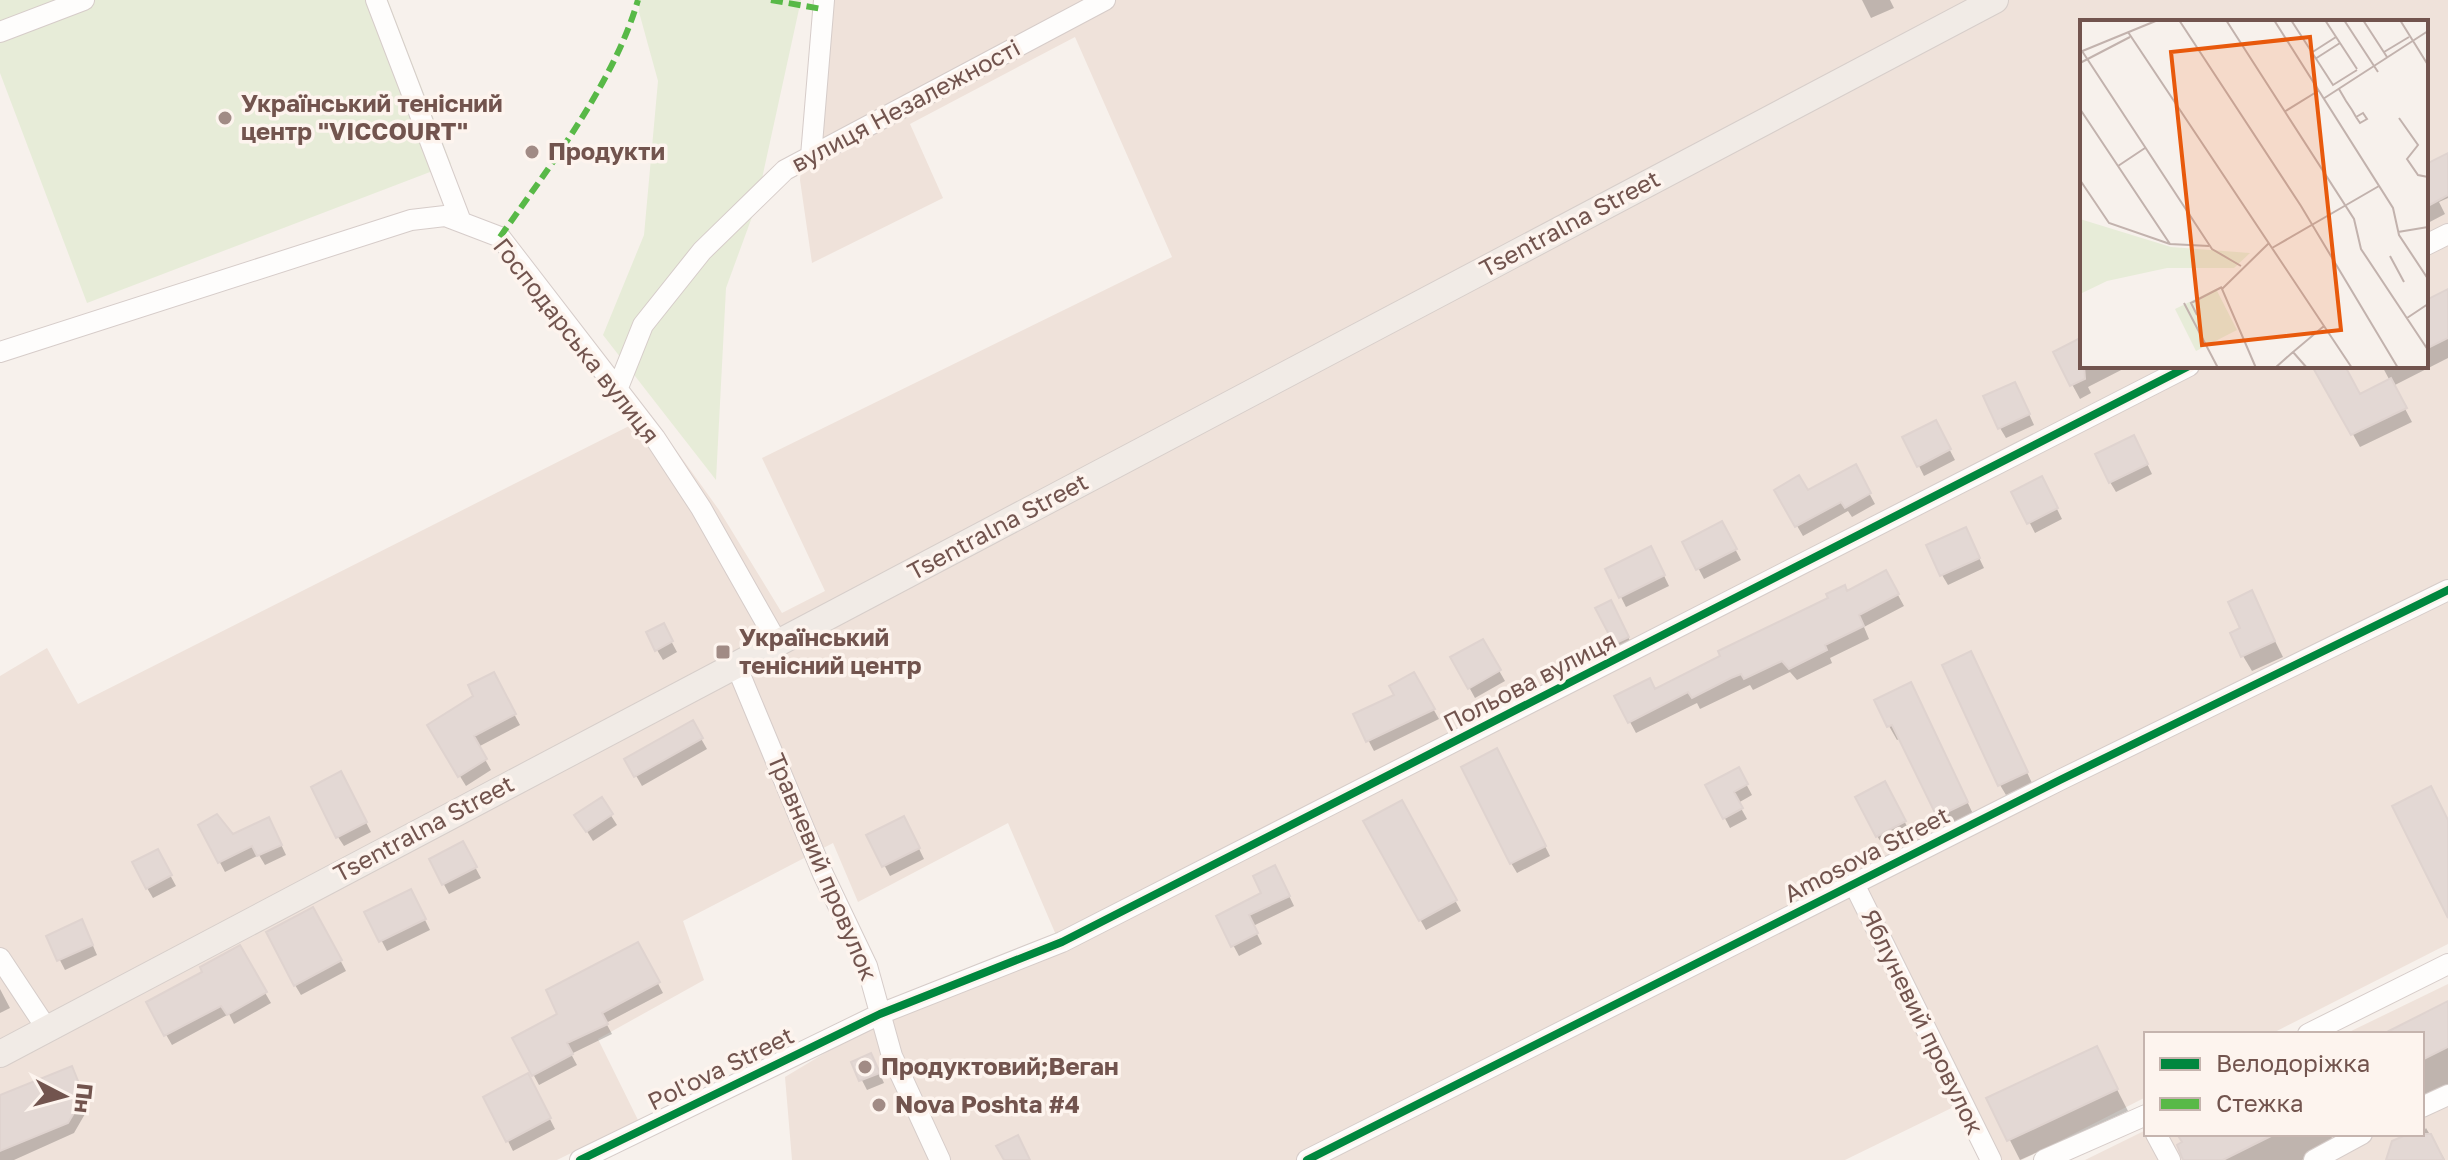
<svg xmlns="http://www.w3.org/2000/svg" width="2448" height="1160" font-family="'Golos Text',sans-serif">
	<style>
		.residential { fill: #efe2da; fill-rule: evenodd }
		.green { fill: #e7ecd8 }
		.shadow { fill: #0003 }
		.building { fill: #e3d8d4; stroke: #dfd3cf; stroke-width: 2 }
		.lines { fill: none; stroke-linecap: round; stroke-linejoin: round }
		.minor-casing { stroke: #d6ccc9; stroke-width: 22 }
		.major-casing { stroke: #d7ceca; stroke-width: 28 }
		.minor { stroke: #fefdfc; stroke-width: 20 }
		.major { stroke: #f1ebe6; stroke-width: 26 }
		.quiet { stroke: #58b947; stroke-width: 6; stroke-dasharray: 12 6; stroke-linecap: butt }
		.cycleway-casing { stroke: #fdf4ee; stroke-width: 13 }
		.cycleway { stroke: #00873e; stroke-width: 8 }
		.poi-dot { fill: #a18b85; stroke: #fdf4ee; stroke-width: 3 }
		.labels { text-anchor: middle; stroke-width: 7; stroke-linejoin: round; paint-order: stroke }
		.poi-label { font-size: 24px; font-weight: bold; fill: #72544e; stroke: #fdf4ee; text-anchor: start }
		.street-label { font-size: 24px; fill: #72544e; stroke: #fdf4ee }
		.inset-road { fill: none; stroke: #c2b2ad; stroke-width: 2 }
		.view { fill: #e8590c; fill-opacity: 0.15; stroke: #e8590c; stroke-width: 4 }
		.inset-edge { fill: none; stroke: #72544e; stroke-width: 4 }
	</style>
	<rect width="100%" height="100%" fill="#f7f1ec"/>
	<!-- residential -->
	<path class="residential" d="M815,0H2448V944L2271,1034H2146V1097L2022,1160H2002L1972,1098L1845,1160H792L785,1077L890,1014L1062,949L1008,823L858,902L833,843L683,921L704,980L598,1039L638,1120L557,1160H0V676L47,648L78,704L651,415L719,510L782,613L825,591L762,458L1172,257L1075,37L910,124L943,198L812,263L800,180ZM2082,22H2426V366H2082Z
		M2448,984V1160H2085L2146,1130V1134H2422V1034H2345Z"/>
	<!-- green -->
	<path class="green" d="M0,0H388L451,164L87,303L0,73Z
		M640,0H801L756,206L726,288L716,480L603,335L644,235L658,81L639,12Z"/>
	<!-- shadow -->
	<path class="shadow" d="M1862,0H1890L1894,8L1871,18Z
		M2448,155V198L2439,202L2445,214L2426,224V171Z
		M2448,299V358L2393,386L2412,422L2360,447L2315,366H2344L2360,397L2390,381L2382,366H2426V303Z
		M2055,353L2082,366H2129L2088,387L2091,393L2080,399Z
		M2020,394L2034,425L2006,438L2000,428Z
		M1935,422L1955,460L1924,476L1919,466Z
		M2139,447L2152,474L2116,492L2110,482Z
		M1855,467L1875,504L1852,517L1848,511L1803,536L1776,490L1807,493Z
		M2047,489L2062,519L2035,533L2014,493Z
		M1727,534L1741,560L1704,579L1685,543Z
		M1970,539L1984,568L1948,585L1942,575Z
		M1656,559L1669,586L1626,607L1621,597Z
		M1886,573L1904,606L1864,627L1869,639L1830,658L1832,663L1797,680L1790,672L1753,690L1750,685L1700,709L1697,703L1636,733L1630,722L1655,691Z
		M2251,593L2283,657L2252,671L2243,656V629Z
		M1598,609L1616,612L1633,647L1621,653Z
		M663,626L677,652L663,660L657,650Z
		M1482,641L1505,681L1475,698L1453,658Z
		M1976,663L2032,783L2006,795L2000,785Z
		M1413,674L1439,719L1374,751L1355,715L1396,696Z
		M498,684L520,725L478,747L491,770L466,786L429,726Z
		M1919,699L1974,816L1947,830L1901,738L1897,740L1889,726Z
		M692,723L707,749L642,786L627,760Z
		M1502,761L1550,856L1517,873L1511,863Z
		M1738,769L1752,795L1738,803L1747,819L1730,828L1708,786Z
		M346,784L371,832L344,846L338,837Z
		M1890,794L1910,832L1883,845L1877,836Z
		M601,800L617,825L593,841L583,825Z
		M1401,803L1461,911L1426,930L1366,822Z
		M200,825L233,837L274,830L286,855L265,865L259,855L225,872Z
		M909,828L924,859L890,876L869,836Z
		M157,851L176,886L153,898L147,888Z
		M468,854L481,878L449,894L431,860Z
		M1280,877L1294,906L1253,926L1262,944L1239,956L1218,917L1264,894Z
		M416,902L430,930L387,951L367,913Z
		M313,909L346,971L301,995L295,985Z
		M87,932L97,955L65,970L48,937Z
		M637,944L663,993L606,1023L612,1034L571,1054L577,1065L539,1085L514,1039L560,1015Z
		M239,948L271,1003L234,1024L229,1014L172,1045L148,1003L205,972Z
		M0,989L10,1008L0,1013Z
		M2448,1006V1087L2422,1100V1034H2388Z
		M2096,1048L2128,1111L2020,1160L1989,1099Z
		M853,1063L876,1065L884,1083L867,1090Z
		M77,1079L89,1107L74,1133L14,1160H0V1105Z
		M533,1086L555,1129L513,1151L508,1141Z
		M2426,1128L2445,1160H2388L2413,1134H2422Z
		M2189,1134H2330L2335,1144L2302,1160H2185Z"/>
	<!-- building -->
	<path class="building" d="M2448,153V195L2426,207V164Z
		M2448,289V338L2426,349V300Z
		M2082,337L2085,379L2070,386L2053,352Z
		M2312,366H2345L2360,394L2391,378L2407,408L2351,435Z
		M2015,382L2030,414L1998,429L1983,396Z
		M1936,420L1951,449L1917,467L1902,437Z
		M2134,435L2148,464L2109,483L2095,454Z
		M1856,464L1871,493L1845,508L1841,502L1795,527L1774,490L1799,475L1808,490Z
		M2042,476L2058,508L2027,524L2011,492Z
		M1722,521L1737,549L1696,570L1682,542Z
		M1966,527L1980,558L1940,576L1926,545Z
		M1651,546L1665,575L1619,598L1605,569Z
		M1886,570L1899,594L1859,615L1864,626L1825,645L1827,650L1789,669L1782,661L1744,679L1741,674L1731,678L1692,698L1688,692L1628,723L1614,696L1650,678L1655,689L1720,656L1718,651L1828,598L1826,594L1845,585L1847,591Z
		M2252,590L2275,641L2241,657L2230,633L2240,628L2228,602Z
		M1611,600L1629,637L1614,644L1595,608Z
		M664,623L673,641L655,651L646,632Z
		M1483,639L1501,670L1468,689L1450,657Z
		M1971,651L2028,772L1998,786L1942,665Z
		M494,672L516,714L474,736L487,759L458,777L427,725L473,696L468,685Z
		M1414,672L1435,709L1366,742L1353,714L1394,695L1389,686Z
		M1911,682L1968,802L1937,817L1892,725L1887,727L1874,700Z
		M693,720L703,738L634,777L624,759Z
		M1497,748L1546,846L1510,864L1461,767Z
		M1739,767L1748,784L1734,792L1743,808L1723,819L1705,785Z
		M341,771L367,822L336,838L311,787Z
		M1885,781L1906,821L1876,837L1855,797Z
		M2431,786L2448,820V918L2392,806Z
		M602,797L613,814L586,832L574,815Z
		M1402,800L1457,900L1419,921L1363,821Z
		M217,814L233,834L269,817L282,845L257,856L252,846L218,863L198,825Z
		M904,816L920,848L882,867L866,835Z
		M463,841L477,867L442,885L429,859Z
		M158,849L172,875L146,889L132,862Z
		M1275,865L1290,896L1249,915L1258,933L1231,947L1216,916L1261,893L1253,876Z
		M411,889L426,919L379,942L364,912Z
		M313,907L342,960L294,986L266,932Z
		M82,919L93,945L57,961L46,936Z
		M638,942L660,982L602,1013L608,1024L567,1043L573,1054L532,1076L512,1038L557,1014L546,990Z
		M240,945L267,992L227,1015L221,1006L164,1036L146,1002L202,972L200,967Z
		M2448,1001V1047L2422,1060V1034H2383Z
		M2097,1046L2118,1089L2007,1141L1986,1098Z
		M871,1053L880,1073L859,1081L851,1062Z
		M72,1066L84,1096L68,1123L0,1151V1095Z
		M528,1073L551,1118L506,1142L483,1097Z
		M2177,1134H2275L2223,1160H2183L2177,1145L2182,1142Z
		M2408,1134H2431L2444,1160H2386L2392,1141Z
		M1018,1135L1030,1160H1004L996,1146Z"/>
	<g class="lines">
		<!-- minor casing -->
		<g class="minor-casing">
			<path id="minor" d="M376,0L460,219
				M0,32L84,0
				M811,156L824,0
				M2426,245L2448,234
				M0,352L411,220L445,216L500,237L655,438L701,508L778,644
				M617,390L643,325L702,251L785,170L1105,0
				M736,665L823,874L867,966L892,1056L940,1160
				M1854,884L1991,1160
				M0,958L47,1029
				M2308,1034L2448,964
				M2422,1107L2448,1095
				M2156,1134L2170,1160
				M580,1160L880,1014L1062,942L2189,366
				M1307,1160L2060,780L2448,590
				M2044,1160L2146,1115
				M2314,1160L2362,1134"/>
		</g>
		<!-- major casing -->
		<g class="major-casing">
			<path id="major" d="M0,1054L1995,0"/>
		</g>
		<!-- minor -->
		<use href="#minor" class="minor"/>
		<!-- major -->
		<use href="#major" class="major"/>
		<!-- quiet -->
		<path class="quiet" d="M771,0L822,9
			M500,237C549,167 614,83 638,0"/>
		<!-- cycleway casing -->
		<g class="cycleway-casing">
			<path id="cycleway" d="M580,1160L880,1014L1062,942L2189,366
				M1307,1160L2060,780L2448,590"/>
		</g>
		<!-- cycleway -->
		<use href="#cycleway" class="cycleway"/>
	</g>
	<!-- markers -->
	<g class="poi-dot">
		<circle cx="225" cy="118" r="8"/>
		<circle cx="532" cy="152" r="8"/>
		<rect x="715" y="644" width="16" height="16" rx="4"/>
		<circle cx="865" cy="1067" r="8"/>
		<circle cx="879" cy="1105" r="8"/>
	</g>
	<g class="labels">
		<!-- poi labels -->
		<g class="poi-label">
			<text x="241" y="112">Український тенісний<tspan x="241" dy="28">центр "VICCOURT"</tspan></text>
			<text x="548" y="160">Продукти</text>
			<text x="739" y="646">Український<tspan x="739" dy="28">тенісний центр</tspan></text>
			<text x="881" y="1075">Продуктовий;Веган</text>
			<text x="895" y="1113">Nova Poshta #4</text>
		</g>
		<!-- street labels -->
		<g class="street-label">
			<text transform="translate(906 106) rotate(-28)" y="8">вулиця Незалежності</text>
			<text transform="translate(1570 224) rotate(-28)" y="8">Tsentralna Street</text>
			<text transform="translate(576 341) rotate(52)" y="8">Господарська вулиця</text>
			<text transform="translate(998 527) rotate(-28)" y="8">Tsentralna Street</text>
			<text transform="translate(1530 682) rotate(-27)" y="8">Польова вулиця</text>
			<text transform="translate(424 829) rotate(-28)" y="8">Tsentralna Street</text>
			<text transform="translate(1867 855) rotate(-27)" y="8">Amosova Street</text>
			<text transform="translate(822 867) rotate(67)" y="8">Травневий провулок</text>
			<text transform="translate(1922 1022) rotate(64)" y="8">Яблуневий провулок</text>
			<text transform="translate(721 1069) rotate(-26)" y="8">Pol'ova Street</text>
		</g>
	</g>
	<!-- overview -->
	<g transform="translate(2080 20)">
		<rect width="348" height="348" fill="#f7f1ec"/>
		<path d="M0,199L91,227L170,233L154,248H87L27,261L0,274ZM136,269L157,310L116,331L95,289Z" fill="#e7ecd8"/>
		<path class="inset-road" d="M99,0L221,186L318,348M146,0L274,199L281,229L348,330M194,0L313,188L319,215L348,259M211,0L253,65L277,50M245,0L277,49M264,0L298,52M283,0L307,37M320,0L348,45M48,12L272,348M2,31L132,229L161,246M0,32L78,0M304,32L329,17M231,33L256,17M235,39L260,23M0,43L50,17M259,69L266,81L272,90L276,97L280,103L287,99L283,93L276,97M243,79L348,11M0,89L90,224L129,226M204,92L238,71M319,98L338,125L327,139L338,155L348,157M38,146L65,128M0,160L29,203L90,224M318,212L348,207M192,228L299,166M310,236L324,262M104,283L138,348M117,295L111,283L142,267M327,298L348,284M176,348L142,269L189,223M195,348L213,332M227,348L213,332L244,306"/>
		<path class="view" d="M230,17L261,310L122,325L91,32Z"/>
		<rect width="348" height="348" class="inset-edge"/>
	</g>
	<!-- legend -->
	<rect x="2144" y="1032" width="280" height="104" fill="#fdf4ee" stroke="#c5b4ae" stroke-width="2"/>
	<rect x="2160" y="1058" width="40" height="12" fill="#00873e" stroke="#c5b4ae" stroke-width="2"/>
	<text x="2216" y="1072" font-size="24" fill="#72544e">Велодоріжка</text>
	<rect x="2160" y="1098" width="40" height="12" fill="#58b947" stroke="#c5b4ae" stroke-width="2"/>
	<text x="2216" y="1112" font-size="24" fill="#72544e">Стежка</text>
	<!-- north arrow -->
	<g transform="translate(64 1096) rotate(96)" stroke="#fdf4ee" stroke-width="6" paint-order="stroke">
	<path d="M0-6L14 30L0 20L-14 30Z" fill="#72544e"/>
	<text y="-12" font-size="22" font-weight="bold" text-anchor="middle" fill="#72544e">Пн</text>
	</g>
</svg>
